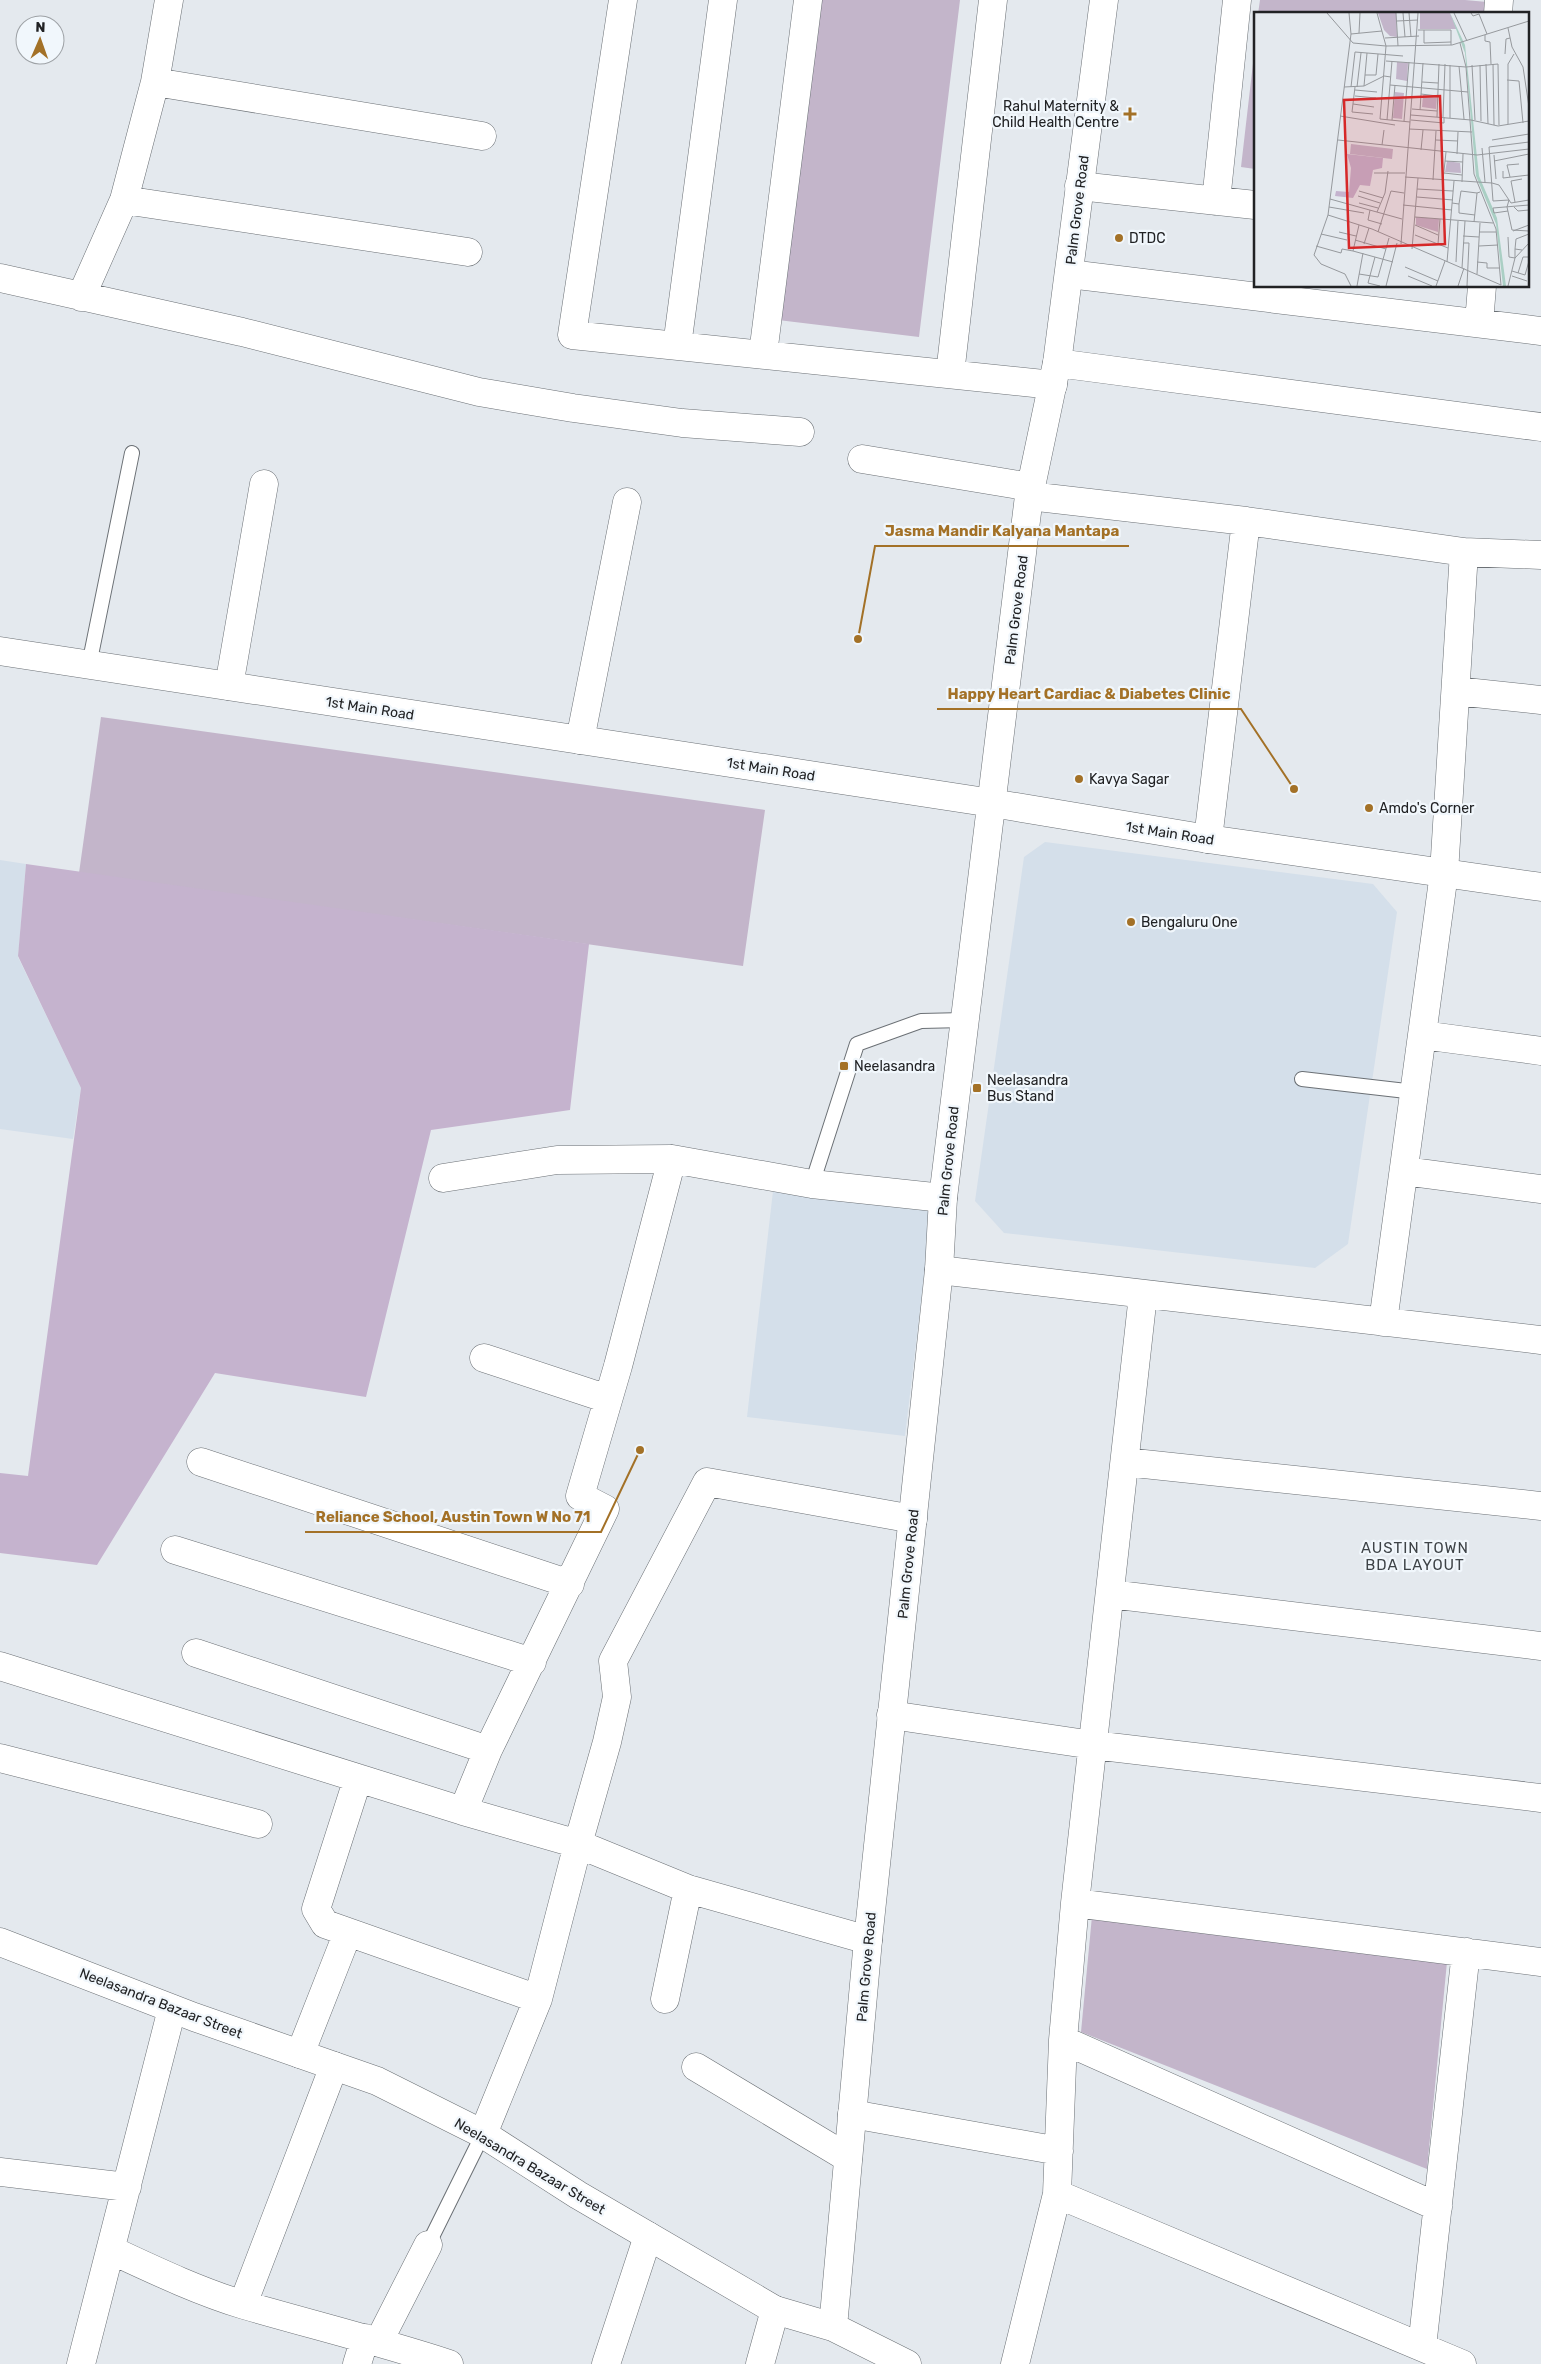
<svg xmlns="http://www.w3.org/2000/svg" width="1541" height="2364" font-family="Rubik,sans-serif">
	<style>
		.built { fill: #d4dfea }
		.green { fill: #c3b5ca }
		.forest { fill: #c5b3ce }
		.lines { fill: none; stroke-linecap: round; stroke-linejoin: round }
		.lane-casing { stroke: #6b7075; stroke-width: 16 }
		.street-casing { stroke: #6b7075; stroke-width: 29 }
		.secondary-casing { stroke: #6b7075; stroke-width: 29 }
		.lane { stroke: #fff; stroke-width: 14 }
		.street { stroke: #fff; stroke-width: 28 }
		.secondary { stroke: #fff; stroke-width: 28 }
		.poi-dot { fill: #a37127; stroke: #f1f7fc; stroke-width: 2 }
		.labels { text-anchor: middle; stroke-width: 4.5; stroke-linejoin: round; paint-order: stroke }
		.poi-label { font-size: 14px; fill: #212224; stroke: #f1f7fc; text-anchor: start }
		.street-label { font-size: 14px; fill: #212224; stroke: #f1f7fc }
		.neighbourhood-label { font-size: 15px; letter-spacing: 1px; fill: #3e4347; stroke: #f1f7fc }
		.inset-road { fill: none; stroke: #96999d; stroke-width: 1 }
		.view { fill: #d62828; fill-opacity: 0.15; stroke: #d62828; stroke-width: 2.5 }
		.inset-edge { fill: none; stroke: #212224; stroke-width: 2.5 }
		.leader { fill: none; stroke: #a37127; stroke-width: 2 }
		.callout-dot { fill: #a37127; stroke: #f1f7fc; stroke-width: 2 }
		.callout-label { font-size: 15px; text-anchor: middle; font-weight: bold; fill: #a37127; stroke: #f1f7fc; stroke-width: 4.5; stroke-linejoin: round; paint-order: stroke }
	</style>
	<rect width="100%" height="100%" fill="#e4e9ee"/>
	<!-- built -->
	<path class="built" d="M1045,842L1373,884L1397,912L1348,1244L1315,1268L1004,1233L975,1201L1024,857Z
		M0,860L26,864L18,957L81,1088L73,1139L0,1129Z
		M773,1191L932,1209L905,1436L747,1417Z"/>
	<!-- green -->
	<path class="green" d="M817,0H960L919,337L778,320Z
		M1260,0H1465L1487,2L1485,14H1258Z
		M1255,46V169L1241,167Z
		M101,717L765,810L743,966L79,873Z
		M1092,1916L1447,1962L1427,2169L1081,2032Z"/>
	<!-- forest -->
	<path class="forest" d="M26,864L589,944L570,1110L431,1130L366,1397L215,1373L97,1565L0,1553V1473L28,1476L81,1088L18,956Z"/>
	<g class="lines">
		<!-- lane casing -->
		<g class="lane-casing">
			<path id="lane" d="M89,665L132,453
				M1302,1079L1415,1092
				M812,1184L857,1044L921,1021L964,1020
				M428,2245L483,2134"/>
		</g>
		<!-- street casing -->
		<g class="street-casing">
			<path id="street" d="M169,0L155,82L124,200L468,252
				M623,0L572,335L1053,385
				M1498,14L1499,0
				M155,82L482,136
				M1079,186L1255,205
				M1216,201L1237,0
				M1069,274L1541,331
				M0,278L242,332L479,392L573,408L682,423L800,432
				M81,297L124,200
				M1479,323L1482,286
				M677,346L723,0
				M763,354L808,0
				M1057,363L1541,427
				M950,374L993,0
				M862,459L1031,487
				M1029,496L1246,521L1464,552L1541,555
				M229,686L264,484
				M1456,691L1541,700
				M580,740L627,502
				M1208,839L1246,521
				M1422,1035L1541,1051
				M1404,1171L1541,1189
				M443,1178L557,1160L672,1159L812,1184L943,1198
				M939,1270L1541,1340
				M1383,1322L1444,873L1464,552
				M484,1358L608,1399
				M201,1462L570,1584
				M1125,1462L1541,1506
				M175,1550L532,1662
				M1110,1594L1541,1646
				M196,1653L488,1750
				M0,1666L463,1811L578,1844L688,1889L868,1940
				M891,1715L1093,1745L1541,1798
				M0,1758L258,1824
				M358,1778L316,1909L325,1924L538,1999
				M463,1811L488,1750L605,1509L580,1496L618,1366L672,1159
				M1075,1903L1541,1962
				M665,1999L688,1889
				M1063,2040L1438,2207
				M300,2054L348,1932
				M696,2067L848,2158
				M852,2114L1059,2151
				M483,2134L538,1999L578,1844L607,1742L617,1697L613,1661L707,1482L913,1519
				M0,2172L127,2187
				M1057,2194L1462,2364
				M111,2250C154,2270 198,2291 244,2305C313,2325 382,2342 449,2364
				M243,2304L334,2066
				M379,2341L428,2245
				M1422,2347L1466,1952
				M81,2364L172,2009
				M357,2364L365,2338
				M606,2364L648,2236
				M760,2364L775,2310
				M1015,2364L1057,2194L1063,2040L1075,1903L1143,1295"/>
		</g>
		<!-- secondary casing -->
		<g class="secondary-casing">
			<path id="secondary" d="M0,651L992,803L1208,839L1541,887
				M0,1942L194,2017L377,2081L483,2134L578,2195L775,2310L833,2327L907,2364
				M833,2327L868,1940L939,1270L943,1198L1029,496L1057,363L1104,0"/>
		</g>
		<!-- lane -->
		<use href="#lane" class="lane"/>
		<!-- street -->
		<use href="#street" class="street"/>
		<!-- secondary -->
		<use href="#secondary" class="secondary"/>
	</g>
	<!-- markers -->
	<g class="poi-dot">
		<path d="M1127.5 106.5h5v5h5v5h-5v5h-5v-5h-5v-5h5z"/>
		<circle cx="1119" cy="238" r="5"/>
		<circle cx="1079" cy="779" r="5"/>
		<circle cx="1369" cy="808" r="5"/>
		<circle cx="1131" cy="922" r="5"/>
		<rect x="839" y="1061" width="10" height="10" rx="2.5"/>
		<rect x="972" y="1083" width="10" height="10" rx="2.5"/>
	</g>
	<g class="labels">
		<!-- poi labels -->
		<g class="poi-label">
			<text x="1119" y="111" text-anchor="end">Rahul Maternity &amp;<tspan x="1119" dy="16">Child Health Centre</tspan></text>
			<text x="1129" y="243">DTDC</text>
			<text x="1089" y="784">Kavya Sagar</text>
			<text x="1379" y="813">Amdo's Corner</text>
			<text x="1141" y="927">Bengaluru One</text>
			<text x="854" y="1071">Neelasandra</text>
			<text x="987" y="1085">Neelasandra<tspan x="987" dy="16">Bus Stand</tspan></text>
		</g>
		<!-- street labels -->
		<g class="street-label">
			<text transform="translate(1077 210) rotate(-83)" y="5">Palm Grove Road</text>
			<text transform="translate(1016 610) rotate(-83)" y="5">Palm Grove Road</text>
			<text transform="translate(370 708) rotate(9)" y="5">1st Main Road</text>
			<text transform="translate(771 769) rotate(9)" y="5">1st Main Road</text>
			<text transform="translate(1170 833) rotate(9)" y="5">1st Main Road</text>
			<text transform="translate(948 1161) rotate(-84)" y="5">Palm Grove Road</text>
			<text transform="translate(908 1564) rotate(-84)" y="5">Palm Grove Road</text>
			<text transform="translate(866 1967) rotate(-85)" y="5">Palm Grove Road</text>
			<text transform="translate(161 2003) rotate(21)" y="5">Neelasandra Bazaar Street</text>
			<text transform="translate(530 2166) rotate(31)" y="5">Neelasandra Bazaar Street</text>
		</g>
		<!-- neighbourhood labels -->
		<g class="neighbourhood-label">
			<text x="1415" y="1553">AUSTIN TOWN<tspan x="1415" dy="17">BDA LAYOUT</tspan></text>
		</g>
	</g>
	<!-- overview -->
	<g transform="translate(1254 12)">
		<rect width="275" height="275" fill="#e4e9ee"/>
		<path d="M124,1H142L143,25L136,24L130,18ZM166,1H196L203,17H166ZM143,50L154,51L153,69L142,67ZM141,80L150,81L148,107L139,106ZM169,83L183,85L182,97L168,95ZM97,132L139,137L138,147L96,142ZM193,149L206,151L207,161L191,160ZM162,205L185,207L184,220L162,213Z" fill="#c3b5ca"/>
		<path d="M93,142L129,146L128,156L119,158L116,174L106,173L99,186L81,184L82,179L95,180L97,156Z" fill="#c5b3ce"/>
		<path d="M196,1L211,33L225,164L243,206L252,274H249L242,212L222,164L211,41Z" fill="#aacfc4"/>
		<path class="inset-road" d="M73,1L99,31L132,34L198,33L275,9M95,1L97,22L74,203L60,243L67,252L91,262L97,274M123,1L132,34L126,107L156,110M142,1L144,34M149,1L151,25M155,1L157,25M200,1L213,29M217,1L219,4L225,2L233,22M143,9L164,8M254,16L258,35L269,55L275,95M164,18H197V33M170,18V31L197,30M105,21L106,1M97,22L128,19M231,23V29L236,30L237,52M131,26L165,24M206,31L212,55L220,162L242,217L247,273M251,42L252,27L256,26M132,49L212,55L244,52L245,113M232,52L234,112M239,52L240,113M218,53L221,108M226,53L227,109M205,54L210,107M111,63H122L124,42M253,68L265,69L269,111M168,70L184,71M136,73L214,80M110,74L113,41M90,75L110,74L130,64L137,65M97,75L101,40L149,44M101,75L98,100L119,102M103,75L107,41M101,78L123,80M167,82L183,84M101,84L122,86M99,92L120,95M158,97L183,99M166,98L169,51M157,103L217,108L244,114L275,109M86,104L141,113M183,105L185,52M189,105L191,52M196,106V53M133,108L138,49M138,108L141,73M157,108L190,111V105M150,109L155,50M254,112V52L260,42M155,117L218,120M84,128L223,143L275,137M182,128L204,129M238,128L275,122M275,130L235,135L239,189L255,188L253,195L258,218L275,219M128,133L130,118M228,136L231,170M167,138L169,118M203,142L204,120M240,143L242,167M191,149L209,150M240,149L275,142M249,159V166L275,163M120,161H151M190,161L208,163M151,165L238,171L245,173L257,191L275,188M256,165L253,153L265,152M179,168L182,119M189,168L192,140M208,170L209,142M163,177L199,179M105,179L129,186M104,184L126,191M163,185L199,188M76,187L148,207M261,190L257,169L268,167M105,191L124,196M198,191L205,192V201L221,203M205,192L207,179L223,181M149,193L198,198M75,195L110,201M260,195L264,199L275,198M239,196L275,193M239,196L240,201L254,199M116,198L114,208L128,212M123,200L131,181L134,159M74,203L118,217L247,273M161,205L239,211M220,210L223,181L226,180M161,213L184,223M259,219L275,213M85,220L102,224M124,220L137,179L150,181M225,220H242M67,222L93,228M161,223L194,236M209,224L225,225M254,225L255,245L261,246V237L268,238M101,228L132,237M209,231H215L213,274M110,232L115,216M147,232L164,1M184,232L186,207M62,234L87,241L88,237L99,239L139,250M225,234L244,233M158,237L164,166M261,237L262,227L275,222M99,239L105,213M121,245L114,271L126,274M193,250L200,169M202,250L204,209M223,250L233,251V256H246M151,255L184,269M208,256L211,209M258,259L271,263L275,249M264,261L269,245H275M105,262L124,265L135,226M223,262L226,211M154,264L178,274M258,264L273,269M103,274L109,241M132,274L143,231M182,274L191,249M204,274L210,256M254,274L261,246L275,231"/>
		<path class="view" d="M186,84L191,232L95,236L90,88Z"/>
		<rect width="275" height="275" class="inset-edge"/>
	</g>
	<!-- callouts -->
	<path class="leader" d="M858 639L875 546H1129M1294 789L1241 709H937M640 1450L601 1532H305"/>
	<g class="callout-dot">
		<circle cx="858" cy="639" r="5"/>
		<circle cx="1294" cy="789" r="5"/>
		<circle cx="640" cy="1450" r="5"/>
	</g>
	<g class="callout-label">
		<text x="1002" y="536">Jasma Mandir Kalyana Mantapa</text>
		<text x="1089" y="699">Happy Heart Cardiac &amp; Diabetes Clinic</text>
		<text x="453" y="1522">Reliance School, Austin Town W No 71</text>
	</g>
	<!-- north arrow -->
	<g transform="translate(40 40) rotate(2)"><circle r="24" fill="#f1f7fc" stroke="#9ea2a6"/>
	<path d="M0-4L9 19L0 12L-9 19Z" fill="#a37127"/>
	<text y="-8" font-size="14" font-weight="bold" text-anchor="middle" fill="#212224">N</text>
	</g>
</svg>
